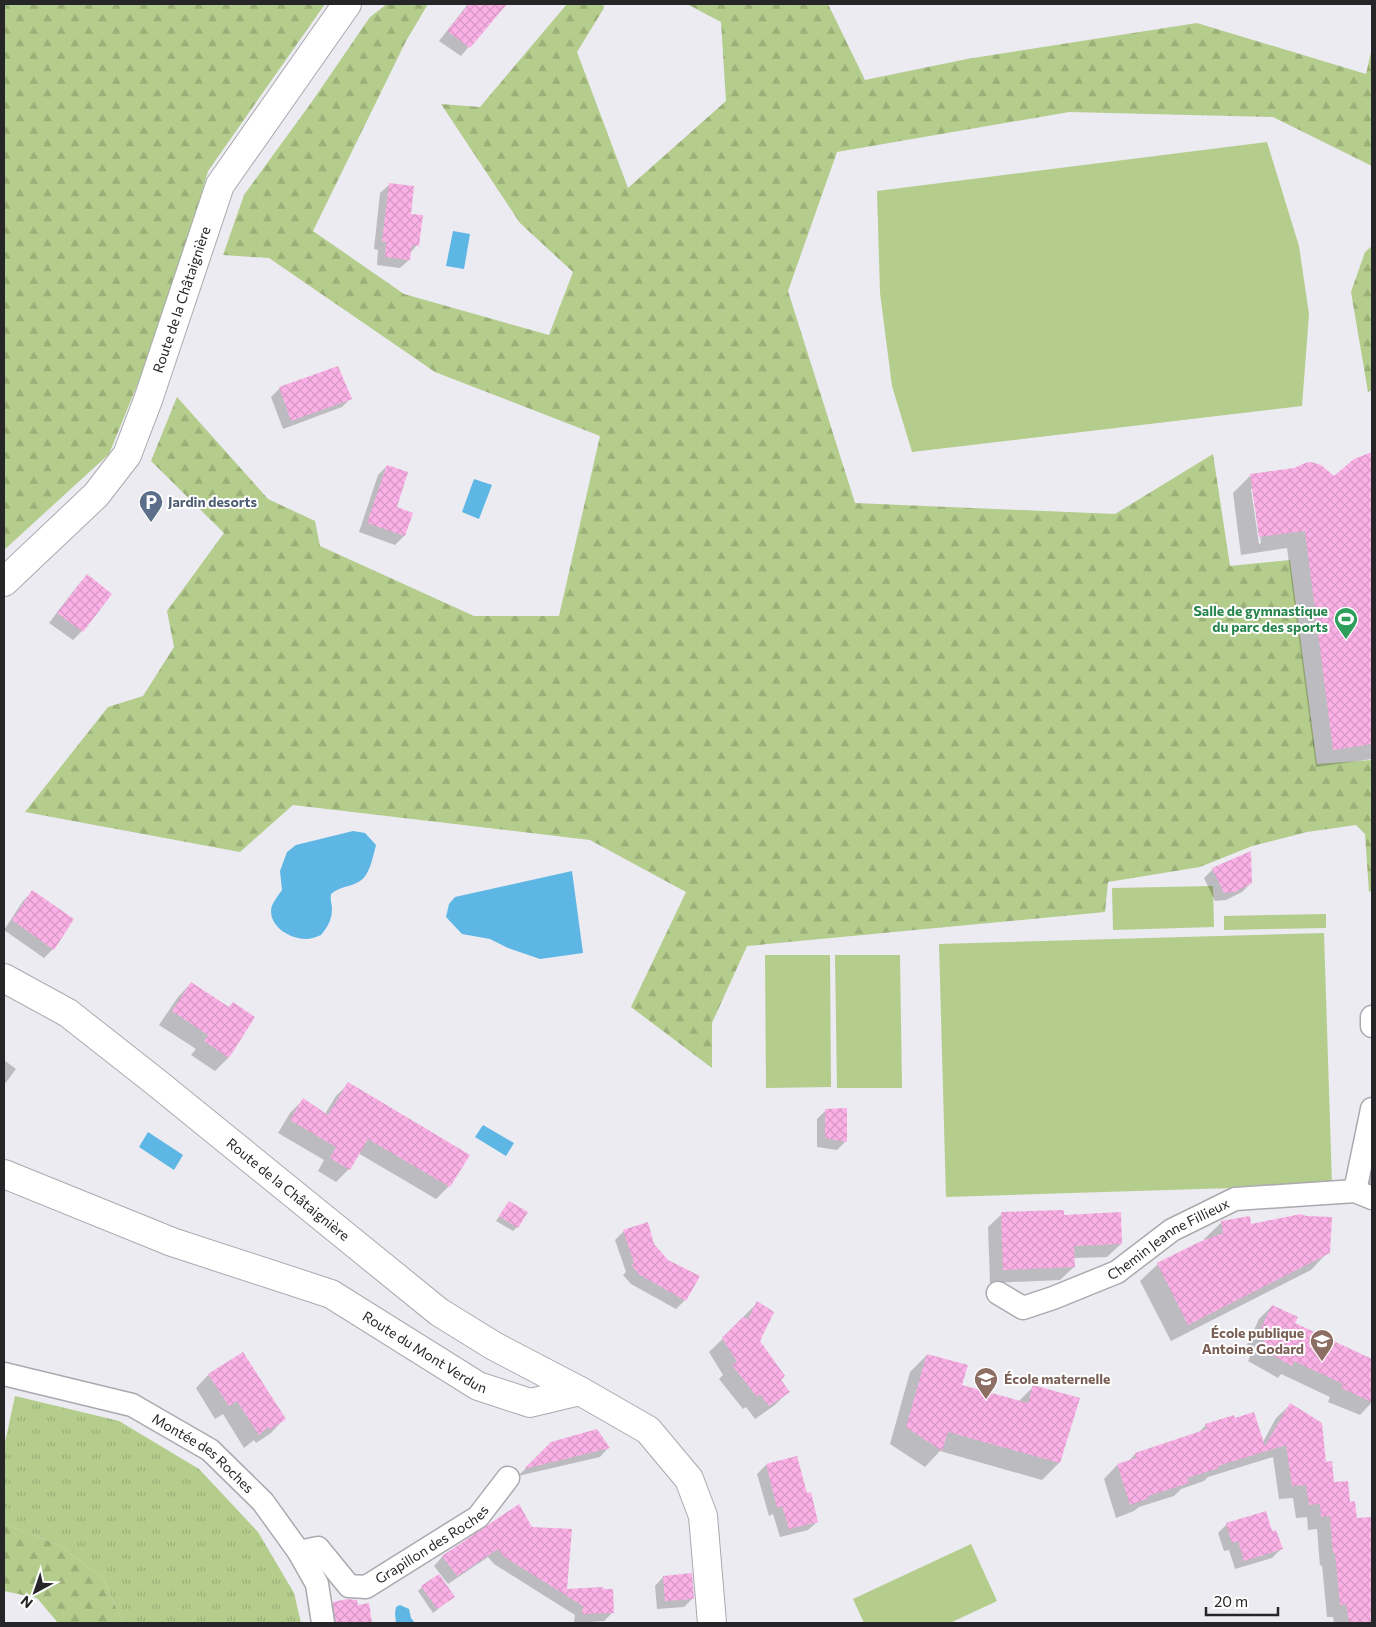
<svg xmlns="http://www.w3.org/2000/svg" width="1376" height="1627" font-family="Commissioner,sans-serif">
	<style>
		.grass { fill: url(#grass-tufts) }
		.forest { fill: url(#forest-firs) }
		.pitch { fill: #b4cc8c }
		.water { fill: #5eb6e4 }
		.shadow { fill: #0003; fill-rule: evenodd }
		.building { fill: url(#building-cross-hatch) }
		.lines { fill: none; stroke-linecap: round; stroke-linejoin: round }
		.minor-casing { stroke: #a9a9af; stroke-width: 25 }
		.tertiary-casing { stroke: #a9a9af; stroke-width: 30 }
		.minor { stroke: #fff; stroke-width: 22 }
		.tertiary { stroke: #fff; stroke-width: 28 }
		.labels { text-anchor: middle; stroke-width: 4; stroke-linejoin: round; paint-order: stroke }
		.street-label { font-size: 14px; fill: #262628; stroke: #fff }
		.service-label { font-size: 14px; font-weight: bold; fill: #4e5e75; stroke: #fff; text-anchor: start }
		.leisure-label { font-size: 14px; font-weight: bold; fill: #27864d; stroke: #fff; text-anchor: end }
		.education-label { font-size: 14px; font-weight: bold; fill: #785e54; stroke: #fff; text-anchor: end }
	</style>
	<defs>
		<pattern id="grass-tufts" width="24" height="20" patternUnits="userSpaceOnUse" patternTransform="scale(1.25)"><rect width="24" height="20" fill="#b4cc8c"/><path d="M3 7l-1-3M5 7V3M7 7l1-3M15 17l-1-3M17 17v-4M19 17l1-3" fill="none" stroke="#9baf79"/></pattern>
		<pattern id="forest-firs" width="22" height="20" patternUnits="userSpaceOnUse" patternTransform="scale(1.25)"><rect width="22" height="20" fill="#b4cc8c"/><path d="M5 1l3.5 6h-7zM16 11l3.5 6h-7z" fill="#9baf79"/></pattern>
		<pattern id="building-cross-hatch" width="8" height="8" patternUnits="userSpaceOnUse" patternTransform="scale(1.25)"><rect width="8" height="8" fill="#fbb1e6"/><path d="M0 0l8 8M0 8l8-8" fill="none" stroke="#d798c5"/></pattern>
	</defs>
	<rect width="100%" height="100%" fill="#ebebf1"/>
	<!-- grass -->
	<path class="grass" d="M15,1396L119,1421L199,1469L258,1532L294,1593L301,1623H123L103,1578L57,1544L4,1524V1447Z"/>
	<!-- forest -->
	<path class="forest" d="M4,4H325L208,171L185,253L147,361L109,454L4,550Z
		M387,4H428L406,41L313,231L404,294L549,335L573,272L520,223L441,104L480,107L567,4H603L604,8L577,52L628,188L726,101L721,22L687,4H828L865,80L967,59L1197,23L1366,74L1372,48V166L1273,117L1069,112L837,152L788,291L855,503L1115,514L1213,454L1230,566L1290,560L1317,764L1372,760V890L1369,892L1365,834L1356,825L1307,832L1252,846L1200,867L1108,882L1105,912L747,946L712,1023V1068L631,1007L686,892L590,840L293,805L240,852L25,812L108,707L143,696L174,647L167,611L224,533L151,461L177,397L268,499L315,521L320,546L474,616H559L600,436L435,372L269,258L223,255L244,195L311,103L370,17Z
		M1372,246V390L1368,392L1351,292L1365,252Z
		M4,1524L57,1544L103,1578L123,1623H58L37,1598L4,1591Z"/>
	<!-- pitch -->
	<path class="pitch" d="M1267,142L1299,246L1309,314L1302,406L912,452L892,386L880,293L877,191Z
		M1213,886L1214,927L1113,930L1112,888Z
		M1326,914V928L1224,930V916Z
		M1324,933L1332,1185L946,1197L939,944Z
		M765,955H830L831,1087L766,1088Z
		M835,955H900L902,1088H837Z
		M971,1544L997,1601L950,1623H864L853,1599Z"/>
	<!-- water -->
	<path class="water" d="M453,231L470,234L464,269L446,266Z
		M474,479L492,485L479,519L462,512Z
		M353,831L365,833L376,845C373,856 370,875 360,881C351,887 340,886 331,894C330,901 332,904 332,909C332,920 327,928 321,935C316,937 311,939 306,939C291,939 271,928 271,911C271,904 278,896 282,890L280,871L287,852L296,845Z
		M572,871L583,953L540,959L508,948L490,939L462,934L446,917L449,904L455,897Z
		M483,1125L514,1143L506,1156L475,1137Z
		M148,1132L183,1155L174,1170L139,1147Z
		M400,1605L409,1609L411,1618L415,1623H396L395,1613L396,1607Z"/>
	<!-- shadow -->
	<path class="shadow" d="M468,4H505L461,56L439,41Z
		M389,185L409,215L417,245L410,253L409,260L400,268L377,265L378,250L374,249L380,193Z
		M280,388L351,398L342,407L283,429L271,397Z
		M1371,454L1372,759L1316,767L1287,548L1241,555L1233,493L1251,475L1334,477ZM1251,489H1253L1261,543L1259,544Z
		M387,466L395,508L404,536L395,545L359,532L378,475Z
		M87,576L82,631L73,640L49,623L78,585Z
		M1213,869L1251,883L1242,892L1226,900L1215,901L1204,878Z
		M32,892L53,949L44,958L4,930L23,901Z
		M191,983L228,1008L253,1018L228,1058L215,1071L191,1055L196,1049L159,1025L178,997Z
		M4,1060L16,1069L4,1085Z
		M349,1083L449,1186L436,1199L358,1153L349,1169L336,1182L318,1171L324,1160L278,1133L290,1113L303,1100L325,1114L336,1096Z
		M826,1110L846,1141L837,1150L817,1147V1119Z
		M1372,1142V1198L1363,1193Z
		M509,1202L517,1227L513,1231L496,1221Z
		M1002,1214L1063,1216L1121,1244L1107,1257L1073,1258L1074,1267L1060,1280L990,1283L988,1227Z
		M1222,1222L1250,1225L1328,1252L1311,1270L1171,1341L1140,1281L1158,1264L1205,1241L1204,1239Z
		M624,1231L652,1245L685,1300L676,1309L631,1284L623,1275L626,1272L615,1240Z
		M757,1303L759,1341L780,1380L788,1392L775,1405L755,1419L746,1407L743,1409L719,1379L723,1375L709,1352L742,1320L744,1316Z
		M1272,1306L1294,1324L1372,1361V1402L1360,1415L1328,1402L1330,1397L1281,1374L1278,1378L1248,1361L1254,1348L1247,1345L1259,1319Z
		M927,1355L960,1386L1018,1402L1033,1387L1079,1399L1059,1463L1042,1480L940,1451L925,1467L890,1444L910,1372Z
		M209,1374L284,1419L271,1433L256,1443L254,1440L244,1448L223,1414L215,1419L196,1388Z
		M1290,1405L1324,1463L1333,1483L1349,1503L1356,1520L1371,1518L1372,1534V1623H1334L1333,1617H1327L1322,1565L1320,1566L1317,1529L1308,1530L1307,1517L1296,1518L1293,1498L1279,1499L1273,1457L1208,1477L1204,1481L1181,1489L1174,1496L1139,1507L1134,1511L1116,1518L1104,1479L1117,1465L1127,1463L1135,1454L1198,1433L1206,1425L1234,1420L1263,1442L1276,1418Z
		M552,1443L608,1448L600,1457L518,1476Z
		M766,1465L806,1494L817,1522L808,1530L780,1537L773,1514L769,1516L757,1474Z
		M518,1506L565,1591L613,1612L604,1621L574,1623L575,1615L494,1564L488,1557L448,1584L434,1566L442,1557Z
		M1227,1524L1271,1532L1281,1549L1272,1558L1235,1569L1229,1550L1224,1551L1218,1533Z
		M663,1577L693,1598L684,1607L657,1609L655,1586Z
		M422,1587L453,1597L433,1613L418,1591Z
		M334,1603L357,1606L368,1605L371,1623H327L326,1611Z"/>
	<!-- building -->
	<path class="building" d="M469,4H507L470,48L447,31Z
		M389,183L414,186L411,214L423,215L419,246L412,245L410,260L385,257L386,242L382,241Z
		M338,366L352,399L291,421L279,387Z
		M1372,452V744L1333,750L1305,531L1259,537L1250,474L1294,468L1305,463L1311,462L1321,465L1334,476L1354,459Z
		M387,465L408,472L397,507L413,513L405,536L367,523Z
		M87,574L112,594L83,632L57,613Z
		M1251,851L1252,883L1235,892L1224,893L1212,868Z
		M32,890L74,919L54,950L12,920Z
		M191,982L229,1007L233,1002L255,1017L229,1058L204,1041L208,1035L172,1011Z
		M348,1082L470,1155L450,1187L368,1139L350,1170L330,1158L336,1147L290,1120L303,1098L328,1115Z
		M847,1108V1142L825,1138V1109Z
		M509,1201L528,1212L518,1228L499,1216Z
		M1064,1210V1215L1121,1212L1122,1244L1074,1246L1075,1267L1003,1270L1001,1212Z
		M1301,1214L1306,1216L1332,1217L1330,1253L1188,1325L1157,1263L1197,1243L1223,1233L1221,1221L1250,1216L1251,1224Z
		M648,1222L654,1244L668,1260L700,1276L686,1301L640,1275L631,1265L634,1263L623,1230Z
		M757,1301L774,1312L760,1341L785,1376L781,1380L790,1392L769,1406L760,1394L757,1397L732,1365L737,1362L722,1338L743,1317L748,1319Z
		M1272,1305L1298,1317L1295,1323L1372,1359V1402L1341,1388L1343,1384L1294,1361L1292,1366L1260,1348L1267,1335L1259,1332Z
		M243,1352L286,1419L270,1430L268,1427L259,1435L237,1401L229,1406L208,1374Z
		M927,1354L968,1365L962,1385L1028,1403L1033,1385L1080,1398L1060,1463L948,1432L942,1451L906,1427Z
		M1290,1403L1322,1423L1326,1462L1332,1461L1334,1482L1348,1481L1350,1502L1355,1501L1357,1518L1372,1517V1623H1349L1346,1604L1340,1605L1335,1553H1333L1330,1516L1321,1517L1320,1504L1309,1505L1306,1485L1292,1486L1286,1445L1218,1466L1219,1468L1187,1478L1189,1483L1148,1496L1149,1498L1130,1505L1117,1464L1136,1458L1135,1453L1207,1429L1205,1424L1234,1415L1235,1418L1254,1412L1265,1446Z
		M597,1429L610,1448L524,1469L551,1442Z
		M797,1456L807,1493L811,1492L818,1522L789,1529L782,1506L777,1508L766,1464Z
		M519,1504L532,1527L572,1529L567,1589L603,1587L602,1589H613L614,1613L582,1614L583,1606L503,1556L498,1549L457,1576L442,1556Z
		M1266,1511L1272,1531L1276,1530L1283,1549L1244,1561L1238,1541L1232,1543L1226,1523Z
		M692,1573L694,1599L665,1601L663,1576Z
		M439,1574L455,1597L437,1609L421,1586Z
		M347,1599L357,1600L358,1605L369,1603L372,1623H336L333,1602Z"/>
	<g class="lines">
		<!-- minor casing -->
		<g class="minor-casing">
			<g id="minor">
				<path d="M1372,1017V1026"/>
				<path d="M1355,1191L1372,1109"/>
				<path id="s1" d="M998,1293L1023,1308L1053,1298L1117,1272L1172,1230L1235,1199L1355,1191L1372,1198"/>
				<path id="s2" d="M4,1374L132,1405L210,1450L263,1502L299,1552L317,1584L323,1623"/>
				<path id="s3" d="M299,1552L318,1548L349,1586L366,1587L478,1517L508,1478"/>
			</g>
		</g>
		<!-- tertiary casing -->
		<g class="tertiary-casing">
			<g id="tertiary">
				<path id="s4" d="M4,582L96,495L127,455L148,400L220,185L347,4"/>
				<path id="s5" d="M4,978L68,1013L157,1083L439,1312L494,1346L580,1391L648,1430L689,1479L703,1516L712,1623"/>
				<path id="s6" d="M4,1174L172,1242L331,1294L478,1386L530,1403L580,1391"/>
			</g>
		</g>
		<!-- minor -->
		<use href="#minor" class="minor"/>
		<!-- tertiary -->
		<use href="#tertiary" class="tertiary"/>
	</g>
	<!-- icons -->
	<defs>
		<g id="parking-pin" transform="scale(1.25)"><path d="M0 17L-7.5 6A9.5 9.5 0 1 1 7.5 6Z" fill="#5c6f8a" stroke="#fff"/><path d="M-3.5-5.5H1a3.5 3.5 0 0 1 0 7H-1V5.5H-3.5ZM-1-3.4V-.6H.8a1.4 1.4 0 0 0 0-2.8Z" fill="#fff"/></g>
		<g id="stadium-pin" transform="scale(1.25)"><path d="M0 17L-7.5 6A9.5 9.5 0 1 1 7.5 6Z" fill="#2e9e5b" stroke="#fff"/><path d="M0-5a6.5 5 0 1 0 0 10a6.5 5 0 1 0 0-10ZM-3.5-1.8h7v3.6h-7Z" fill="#fff"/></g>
		<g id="school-pin" transform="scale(1.25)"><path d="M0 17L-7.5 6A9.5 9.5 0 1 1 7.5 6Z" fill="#8d6e63" stroke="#fff"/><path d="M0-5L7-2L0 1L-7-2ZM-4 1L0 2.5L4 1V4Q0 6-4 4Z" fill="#fff"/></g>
	</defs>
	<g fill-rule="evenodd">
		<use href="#parking-pin" x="151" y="502"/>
		<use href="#stadium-pin" x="1346" y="619"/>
		<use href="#school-pin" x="1322" y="1341"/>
		<use href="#school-pin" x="986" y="1379"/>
	</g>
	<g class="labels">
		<!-- street labels -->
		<g class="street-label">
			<text dy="5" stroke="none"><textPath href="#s4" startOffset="342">Route de la Châtaignière</textPath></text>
			<text dy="5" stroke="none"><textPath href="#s5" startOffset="355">Route de la Châtaignière</textPath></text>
			<text dy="5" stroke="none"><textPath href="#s1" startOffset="191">Chemin Jeanne Fillieux</textPath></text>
			<text dy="5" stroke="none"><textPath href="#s6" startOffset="459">Route du Mont Verdun</textPath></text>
			<text dy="5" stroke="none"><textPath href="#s2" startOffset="218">Montée des Roches</textPath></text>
			<text dy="5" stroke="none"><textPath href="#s3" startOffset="164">Grapillon des Roches</textPath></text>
		</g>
		<!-- service labels -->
		<g class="service-label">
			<text x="168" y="507">Jardin desorts</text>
		</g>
		<!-- leisure labels -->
		<g class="leisure-label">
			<text x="1328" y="616">Salle de gymnastique<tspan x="1328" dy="16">du parc des sports</tspan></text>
		</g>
		<!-- education labels -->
		<g class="education-label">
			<text x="1304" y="1338">École publique<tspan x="1304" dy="16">Antoine Godard</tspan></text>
			<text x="1004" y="1384" text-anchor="start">École maternelle</text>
		</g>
	</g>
	<!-- border -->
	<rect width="1376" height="1627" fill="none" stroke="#262628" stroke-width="10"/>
	<!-- north arrow -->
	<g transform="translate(35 1592) rotate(220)" stroke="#ffffff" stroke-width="4" paint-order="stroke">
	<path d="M0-4L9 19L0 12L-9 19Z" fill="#262628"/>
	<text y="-8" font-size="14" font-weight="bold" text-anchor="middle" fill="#262628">N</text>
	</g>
	<!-- scale -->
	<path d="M1206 1607v8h72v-8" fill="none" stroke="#262628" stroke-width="2.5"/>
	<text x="1214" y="1607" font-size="15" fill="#262628" stroke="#ffffff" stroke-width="4" paint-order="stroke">20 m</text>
</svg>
